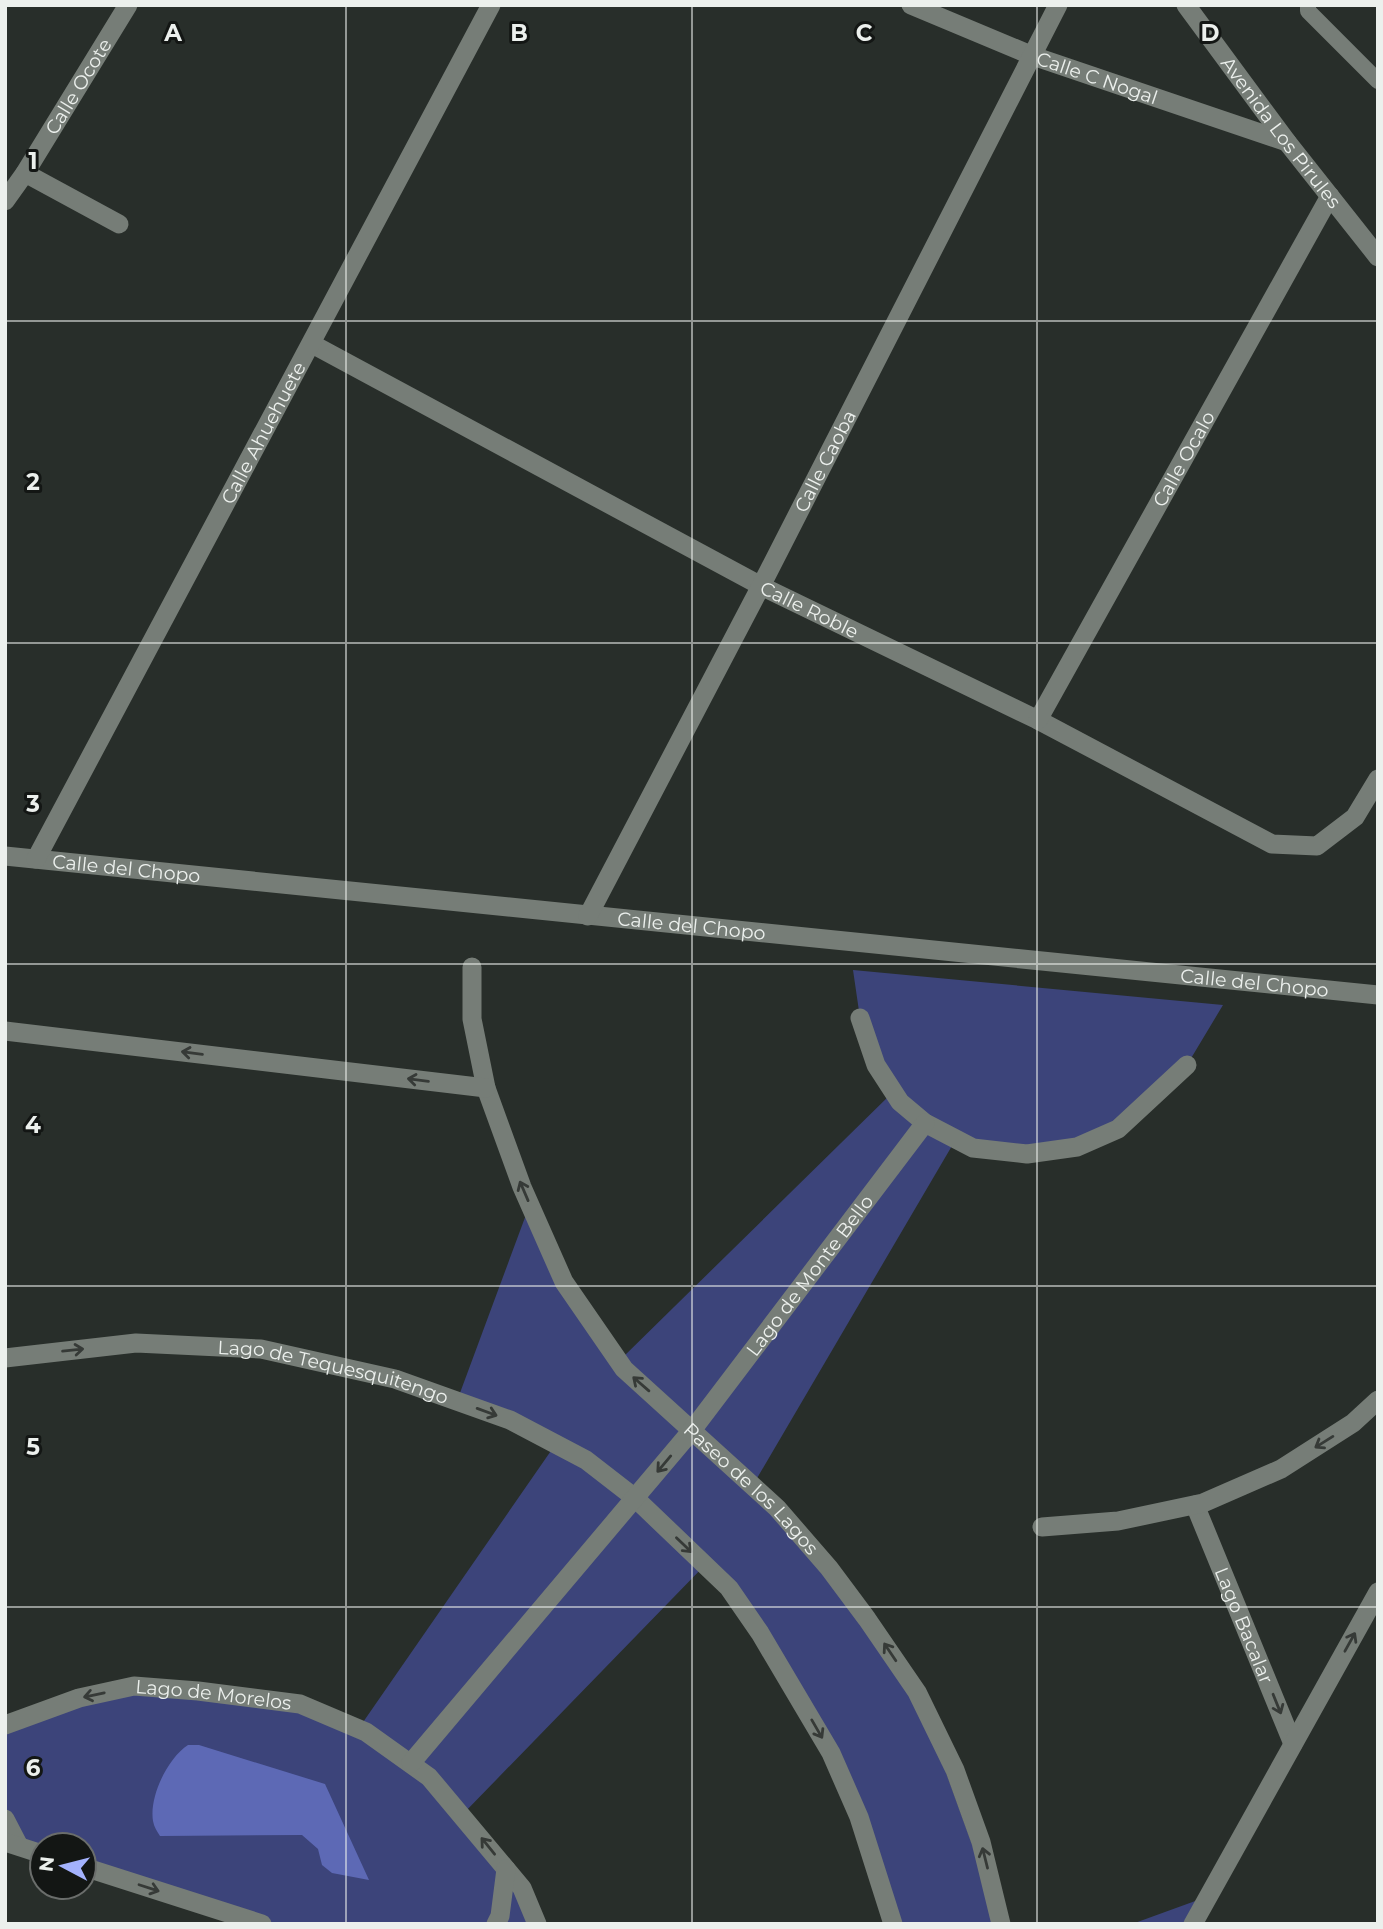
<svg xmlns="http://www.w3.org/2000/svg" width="1383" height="1929" font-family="Montserrat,sans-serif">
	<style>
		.green { fill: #3c447a }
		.water { fill: #5d69b5 }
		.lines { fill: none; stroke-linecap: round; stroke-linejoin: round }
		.service { stroke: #767d77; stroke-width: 16 }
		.minor { stroke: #767d77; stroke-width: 19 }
		.tertiary { stroke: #767d77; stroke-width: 19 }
		.oneway { stroke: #363a37 }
		.grid { fill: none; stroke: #ecf0ed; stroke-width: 2; stroke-opacity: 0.55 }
		.labels { text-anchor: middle; stroke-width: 6; stroke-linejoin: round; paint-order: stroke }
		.street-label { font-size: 19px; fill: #ecf0ed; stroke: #131614 }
		.grid-label { font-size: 23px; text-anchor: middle; font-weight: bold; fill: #ecf0ed; stroke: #131614; stroke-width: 6; stroke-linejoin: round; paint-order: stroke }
	</style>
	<rect width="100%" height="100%" fill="#282e2a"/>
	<!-- green -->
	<path class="green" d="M853,970L1223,1005L1187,1065L1118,1129L1027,1154L956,1139L753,1485L917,1692L1001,1924H893L831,1753L705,1565L462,1815L537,1924H262L84,1867V1845L5,1842V1725L134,1686L300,1704L359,1728L555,1445L457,1401L530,1204L619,1361L893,1092L860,1018Z
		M1209,1896L1193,1924H1132Z"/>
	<!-- water -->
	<path class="water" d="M188,1745H199L325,1784L369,1880L332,1873L322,1865L318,1849L302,1835L160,1836C157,1831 154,1827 153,1821C149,1796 168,1758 188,1745Z"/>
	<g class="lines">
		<!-- service -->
		<path class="service" d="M1308,5V11L1378,81"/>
		<!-- minor -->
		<g class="minor">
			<path id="s1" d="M911,5L1033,56L1287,142"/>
			<path d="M25,173L119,224"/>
			<path id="s2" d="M5,201L25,173L128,5"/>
			<path id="s3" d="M312,344L761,586L1038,720L1272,844L1317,846L1355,817L1378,779"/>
			<path id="s4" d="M1038,720L1330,196"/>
			<path id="s5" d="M5,856L1378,995"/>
			<path id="s6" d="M36,859L491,5"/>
			<path id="s7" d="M588,916L761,586L1058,5"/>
			<path id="s8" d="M472,967V1019L486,1088L522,1187L564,1282L624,1369L777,1508L829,1568L867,1619L917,1692L955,1770L981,1842L1001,1924"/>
			<path d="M860,1018L876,1065L900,1102L925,1123L973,1148L1027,1154L1077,1147L1118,1129L1187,1065"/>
			<path d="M5,1031L486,1088"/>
			<path id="s9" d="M5,1358L136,1343L261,1349L395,1379L510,1420L586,1460L635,1498L729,1588L760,1633L831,1753L859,1817L893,1924"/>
			<path id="s10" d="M1195,1505L1293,1744"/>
			<path d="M1042,1527L1118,1521L1203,1503L1281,1469L1353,1423L1378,1400"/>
			<path id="s11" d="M5,1725L79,1698L134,1686L198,1691L300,1704L366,1732L429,1777L522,1888L537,1924"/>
			<path id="s12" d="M411,1763L693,1429L925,1123"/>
			<path d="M5,1819L19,1846"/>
			<path d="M5,1842L42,1854"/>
			<path d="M84,1867L262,1924"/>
			<path d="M496,1924L500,1916L506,1869"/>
			<path d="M1193,1924L1378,1592"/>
		</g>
		<!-- tertiary -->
		<path class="tertiary" id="s13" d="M1186,5L1287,142L1378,257"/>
	</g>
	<!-- one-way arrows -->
	<defs><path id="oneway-shaft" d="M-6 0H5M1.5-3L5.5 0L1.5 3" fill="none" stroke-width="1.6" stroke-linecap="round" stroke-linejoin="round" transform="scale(1.75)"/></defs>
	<g class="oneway">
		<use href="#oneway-shaft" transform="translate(192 1053) rotate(-173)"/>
		<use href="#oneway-shaft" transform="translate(418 1080) rotate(-173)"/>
		<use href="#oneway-shaft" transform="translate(524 1191) rotate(-113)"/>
		<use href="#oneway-shaft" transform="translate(73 1350) rotate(-6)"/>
		<use href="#oneway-shaft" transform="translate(641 1384) rotate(-139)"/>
		<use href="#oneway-shaft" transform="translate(487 1412) rotate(20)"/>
		<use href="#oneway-shaft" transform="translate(1324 1442) rotate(148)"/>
		<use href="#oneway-shaft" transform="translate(664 1464) rotate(130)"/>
		<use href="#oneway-shaft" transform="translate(684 1545) rotate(44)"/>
		<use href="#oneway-shaft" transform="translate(1350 1642) rotate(-61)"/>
		<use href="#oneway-shaft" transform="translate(890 1652) rotate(-124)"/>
		<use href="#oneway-shaft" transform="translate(94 1695) rotate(168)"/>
		<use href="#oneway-shaft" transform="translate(1277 1704) rotate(68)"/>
		<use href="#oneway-shaft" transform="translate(817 1729) rotate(60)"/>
		<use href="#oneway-shaft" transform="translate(488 1846) rotate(-129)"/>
		<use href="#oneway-shaft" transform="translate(985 1858) rotate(-104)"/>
		<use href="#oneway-shaft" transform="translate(149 1888) rotate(18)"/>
	</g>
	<!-- grid -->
	<path class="grid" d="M346,5V1924M692,5V1924M1037,5V1924M5,321H1378M5,643H1378M5,964H1378M5,1286H1378M5,1607H1378"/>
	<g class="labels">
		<!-- street labels -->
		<g class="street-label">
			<text dy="7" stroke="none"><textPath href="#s1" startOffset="200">Calle C Nogal</textPath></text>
			<text dy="7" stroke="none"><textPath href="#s2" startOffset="136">Calle Ocote</textPath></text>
			<text dy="7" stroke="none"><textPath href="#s13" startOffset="159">Avenida Los Pirules</textPath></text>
			<text dy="7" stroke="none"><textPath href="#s6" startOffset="483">Calle Ahuehuete</textPath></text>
			<text dy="7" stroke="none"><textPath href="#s4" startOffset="299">Calle Ocalo</textPath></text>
			<text dy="7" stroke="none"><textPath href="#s7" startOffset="513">Calle Caoba</textPath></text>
			<text dy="7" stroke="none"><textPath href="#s3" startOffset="564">Calle Roble</textPath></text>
			<text dy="7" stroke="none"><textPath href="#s5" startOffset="122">Calle del Chopo</textPath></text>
			<text dy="7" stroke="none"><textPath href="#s5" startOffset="690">Calle del Chopo</textPath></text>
			<text dy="7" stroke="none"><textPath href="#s5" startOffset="1256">Calle del Chopo</textPath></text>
			<text dy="7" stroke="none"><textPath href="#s12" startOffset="630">Lago de Monte Bello</textPath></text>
			<text dy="7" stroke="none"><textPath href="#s9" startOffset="332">Lago de Tequesquitengo</textPath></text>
			<text dy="7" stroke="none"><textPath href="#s8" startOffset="612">Paseo de los Lagos</textPath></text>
			<text dy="7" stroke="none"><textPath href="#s10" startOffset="130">Lago Bacalar</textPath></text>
			<text dy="7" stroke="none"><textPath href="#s11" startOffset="215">Lago de Morelos</textPath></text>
		</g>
	</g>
	<g class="grid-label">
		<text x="173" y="41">A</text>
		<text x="519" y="41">B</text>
		<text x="864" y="41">C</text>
		<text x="1210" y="41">D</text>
		<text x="33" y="169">1</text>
		<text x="33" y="490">2</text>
		<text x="33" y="812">3</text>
		<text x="33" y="1133">4</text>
		<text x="33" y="1455">5</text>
		<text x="33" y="1776">6</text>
	</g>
	<!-- border -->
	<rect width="1383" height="1929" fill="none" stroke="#ecf0ed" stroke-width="14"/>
	<!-- north arrow -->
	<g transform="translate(63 1866) rotate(277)"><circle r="33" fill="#131614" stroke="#6a6d6b" stroke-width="2"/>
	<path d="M0-5L12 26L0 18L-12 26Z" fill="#a3b2fd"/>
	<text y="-10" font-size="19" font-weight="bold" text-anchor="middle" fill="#ecf0ed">N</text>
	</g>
</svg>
